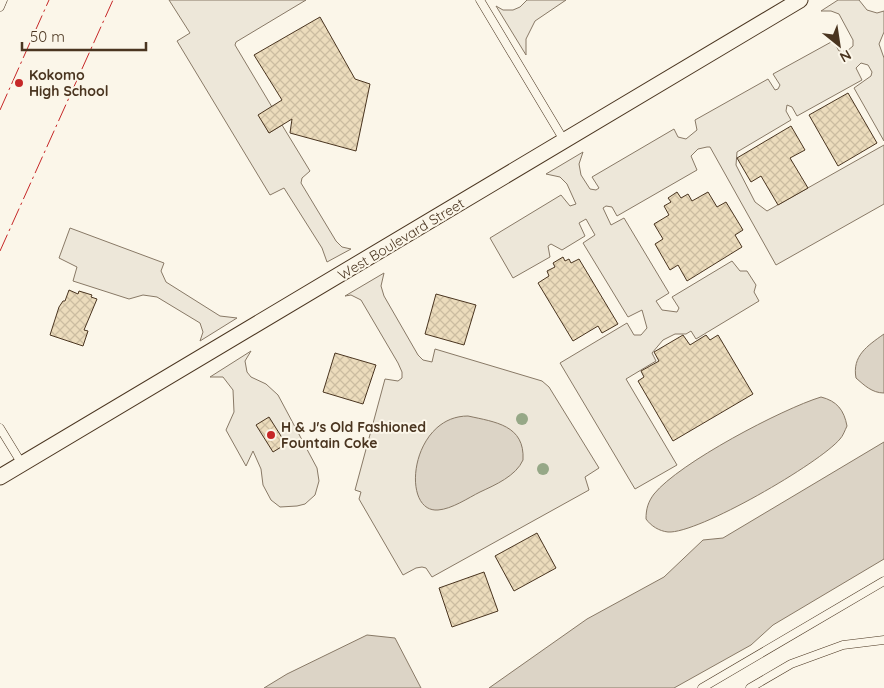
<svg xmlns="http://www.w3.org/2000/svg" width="884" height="688" font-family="Quicksand,sans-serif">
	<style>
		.parking { fill: #ede7d9; stroke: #887966 }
		.water { fill: #dcd4c6; stroke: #887966 }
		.building { fill: url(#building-cross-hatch); stroke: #4a3520 }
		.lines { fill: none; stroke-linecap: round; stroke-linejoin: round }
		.lane-casing { stroke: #4a3520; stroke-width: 9 }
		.street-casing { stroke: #4a3520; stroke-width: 17 }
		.lane { stroke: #fbf6e9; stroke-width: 8 }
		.street { stroke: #fbf6e9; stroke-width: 15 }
		.power { stroke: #c62828; stroke-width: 1; stroke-dasharray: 18 4 2.5 4; stroke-linecap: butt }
		.tree { fill: #96a887 }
		.poi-dot { fill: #c62828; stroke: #fbf6e9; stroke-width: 2 }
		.labels { text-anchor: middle; stroke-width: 4; stroke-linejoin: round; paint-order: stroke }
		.poi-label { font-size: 14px; font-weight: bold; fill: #4a3520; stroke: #fbf6e9; text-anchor: start }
		.street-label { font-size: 14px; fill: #4a3520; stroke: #fbf6e9 }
	</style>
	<defs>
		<pattern id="building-cross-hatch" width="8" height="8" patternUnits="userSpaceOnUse" patternTransform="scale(1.25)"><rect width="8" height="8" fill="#ecdcbc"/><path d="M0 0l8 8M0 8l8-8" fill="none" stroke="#ccbda1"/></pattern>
	</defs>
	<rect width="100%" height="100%" fill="#fbf6e9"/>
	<!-- parking -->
	<path class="parking" d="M169,0H306L236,42L235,45L272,107L259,115L269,133L282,125L310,171L302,178L301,183L336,241L342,247L351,249L327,262L322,248L284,188L270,195L177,41L190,33Z
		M527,0H566L535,21L526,39V55L496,6L503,10H513L520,7Z
		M838,0H859L867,10L877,13L884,11V32L879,44L884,58V141L854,88L871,76L872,72L868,65L861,63L856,68L862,80L797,116L792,107L787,105L786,111L791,120L737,152L736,165L755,202L767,211L884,145V204L776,265L710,147H707L698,149L691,156L697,170L617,216L612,207L606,206L603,208L611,225L624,218L669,293L656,301L662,310L677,312L679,308L672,297L732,261L740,271H747L756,285L754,292L759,301L696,339L691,331L686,334H675L663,340L652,353L656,361L626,379L677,465L635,489L560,363L627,323L634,335H641L647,328L642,310L628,317L583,243L595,235L586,219L579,223L585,236L562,250L551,244L548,246L550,257L513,278L490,238L561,195L570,206L576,204L567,184L560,177L546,174L583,152L579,164L581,175L590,189L596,190L599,188L592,177L674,129L678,137L686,139L697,130L695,120L768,79L775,90L778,89L780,85L773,74L833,41L839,51H847L853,46V40L839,14L831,11H821Z
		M70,228L164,263L161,271L166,282L220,316L237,318L200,341L203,332L200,323L157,297L143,295L129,299L73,281L77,267L59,258Z
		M384,273L381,286L384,296L418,355L423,360L432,362L435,349L542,381L549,387L599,468L585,477L589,490L432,577L426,568L422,567L416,568L403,575L359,499L361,492L355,490L385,379L398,381L402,378V372L398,363L361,300L351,295L345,296Z
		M251,351L245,361L247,372L251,377L266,384L278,395L317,468L319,481L315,495L305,504L297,506L280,507L271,500L263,485L261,469L253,451L246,466L226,430L234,412L233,390L223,377H210Z"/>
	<!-- water -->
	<path class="water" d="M884,334V393C872,393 864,385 856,378C852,356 867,346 884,334Z
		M821,397C837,401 844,410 847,426C845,430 843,436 840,439C820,463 698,534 668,532C659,531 651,526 646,519C646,509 648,502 654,494C679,463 782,409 821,397Z
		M468,416C495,422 525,425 523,460C516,476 495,485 480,492C468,498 452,509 438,510C400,513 410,416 468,416Z
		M884,442V559L773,625L751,645L674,688H489L587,619L664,577L703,540L723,538Z
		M367,635L395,638L421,688H264L287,674Z"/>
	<!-- building -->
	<path class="building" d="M320,17L355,79L370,84L356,151L290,133L292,119L269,133L258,115L282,100L254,55Z
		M848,93L877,143L838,166L809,115Z
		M791,126L805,150L790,158L808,188L778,205L761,176L751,182L737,158Z
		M677,192L681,198L688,194L692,201L708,192L717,207L726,202L743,230L735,235L742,247L687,281L678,265L670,270L655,244L663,239L654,224L669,215L664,206L671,202L668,198Z
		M563,257L565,261L569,259L571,263L579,259L618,324L602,333L598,326L573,341L538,283L549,276L547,271L555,267L553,263Z
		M69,290L78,294L79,291L92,295L91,297L97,299L84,330L88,331L83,346L50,335L59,307L63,301H65Z
		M436,294L476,305L464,345L425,334Z
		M683,335L690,345L706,335L710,340L718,335L753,394L673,441L638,381L644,377L641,371L659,361L654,352Z
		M335,353L376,365L363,404L323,392Z
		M269,417L286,444L273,452L256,425Z
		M537,533L556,568L514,591L495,556Z
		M484,572L498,611L452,627L439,588Z"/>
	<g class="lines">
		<!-- lane casing -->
		<g class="lane-casing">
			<path id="lane" d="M480,0L565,142
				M0,7L3,0
				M0,428L22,464
				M702,688L884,581
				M750,688L791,664L843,645L884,640"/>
		</g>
		<!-- street casing -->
		<g class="street-casing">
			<path id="street" d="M0,477L800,0"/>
		</g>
		<!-- lane -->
		<use href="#lane" class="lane"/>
		<!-- street -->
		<use href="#street" class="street"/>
		<!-- power -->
		<path class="power" d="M0,110L49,0
			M0,251L113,0"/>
	</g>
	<!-- trees -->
	<g class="tree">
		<circle cx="522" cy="419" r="6"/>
		<circle cx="543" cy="469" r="6"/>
	</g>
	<!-- markers -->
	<g class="poi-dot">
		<circle cx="19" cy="83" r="5"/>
		<circle cx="271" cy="435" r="5"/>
	</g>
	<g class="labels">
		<!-- poi labels -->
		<g class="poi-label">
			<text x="29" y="80">Kokomo<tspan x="29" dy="16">High School</tspan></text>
			<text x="281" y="432">H &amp; J's Old Fashioned<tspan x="281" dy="16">Fountain Coke</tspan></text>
		</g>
		<!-- street labels -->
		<g class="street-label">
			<text transform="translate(401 239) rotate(-31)" y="5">West Boulevard Street</text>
		</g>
	</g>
	<!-- north arrow -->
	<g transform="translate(839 45) rotate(150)" stroke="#fbf6e9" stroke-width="4" paint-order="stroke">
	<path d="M0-4L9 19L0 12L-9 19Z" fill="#4a3520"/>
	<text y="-8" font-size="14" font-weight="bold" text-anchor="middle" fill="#4a3520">N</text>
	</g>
	<!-- scale -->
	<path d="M22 42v8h124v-8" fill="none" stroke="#4a3520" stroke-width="2.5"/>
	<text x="30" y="42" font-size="15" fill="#4a3520" stroke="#fbf6e9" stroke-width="4" paint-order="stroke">50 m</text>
</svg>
